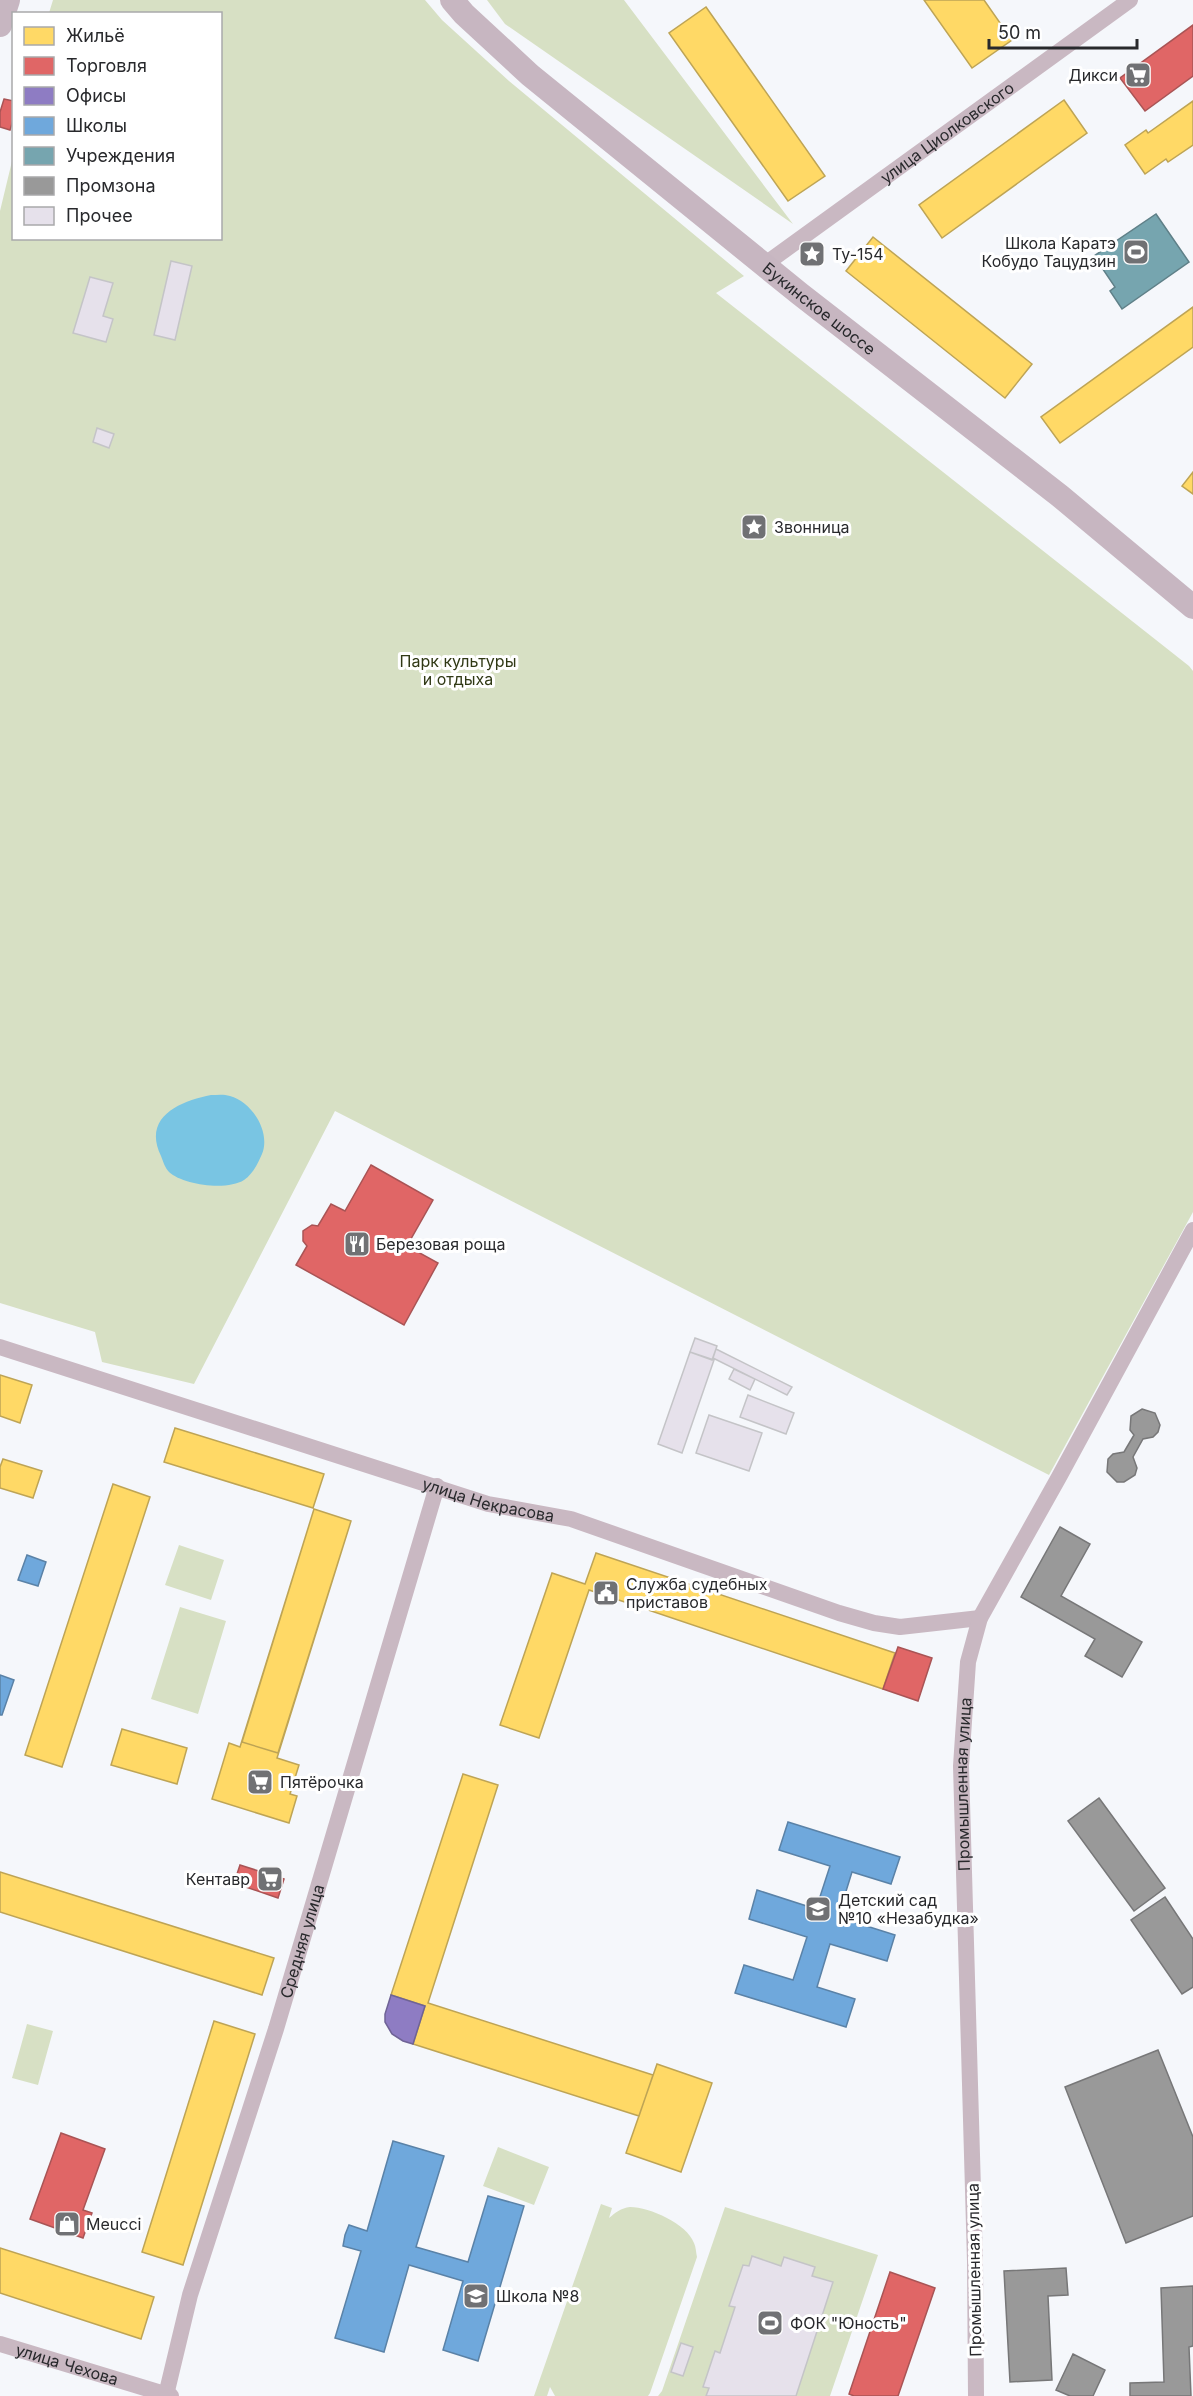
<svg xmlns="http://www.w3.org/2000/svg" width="1193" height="2396" font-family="Inter,sans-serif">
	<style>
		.green { fill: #d7e0c4 }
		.water { fill: #79c5e3 }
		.homes { fill: #ffd966; stroke: #bea455; stroke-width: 1.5 }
		.shops { fill: #e06666; stroke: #a95455; stroke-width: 1.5 }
		.offices { fill: #8e7cc3; stroke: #6f6396; stroke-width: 1.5 }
		.schools { fill: #6fa8dc; stroke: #5a82a7; stroke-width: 1.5 }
		.public { fill: #76a5af; stroke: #5f8088; stroke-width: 1.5 }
		.industry { fill: #999; stroke: #777778; stroke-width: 1.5 }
		.building { fill: #e6e1eb; stroke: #c4c4c7; stroke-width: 1.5 }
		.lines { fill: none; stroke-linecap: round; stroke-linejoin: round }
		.street { stroke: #c9b8c2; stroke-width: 16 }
		.secondary { stroke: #c7b6c1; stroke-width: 24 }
		.labels { text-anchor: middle; stroke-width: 6; stroke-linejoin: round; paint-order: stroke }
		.poi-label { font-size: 16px; fill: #28292c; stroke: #fff; text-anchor: start }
		.street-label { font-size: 16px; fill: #28292c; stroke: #fff }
		.park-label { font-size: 16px; fill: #303915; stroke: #fff }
	</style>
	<rect width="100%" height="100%" fill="#f5f7fb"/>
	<!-- green -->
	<path class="green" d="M53,0H425L442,20L509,81L744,276L716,293L1189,666L1193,671V1212L1049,1475L335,1111L194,1384L102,1362L95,1332L0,1303V211L13,157L14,238H220V14L49,13Z
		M487,0H624L793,224L505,24Z
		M179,1545L224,1560L211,1600L165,1585Z
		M180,1607L226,1621L198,1714L151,1699Z
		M27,2024L53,2031L38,2085L12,2078Z
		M498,2147L549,2167L534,2205L483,2186Z
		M601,2204L612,2208L609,2218C615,2213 621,2208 630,2207C650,2207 687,2224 694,2243C696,2247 696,2253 697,2257L650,2393L648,2396H555L550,2387L547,2396H534Z
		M725,2207L878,2255L830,2396H658L662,2391Z"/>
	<!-- water -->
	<path class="water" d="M211,1095C217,1095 224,1094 230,1096C252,1102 271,1132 262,1154C258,1163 253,1174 244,1180C227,1191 183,1185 169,1172C165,1168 163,1161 161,1156C142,1117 180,1101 211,1095Z"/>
	<!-- homes -->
	<path class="homes" d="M924,0H984L1012,40L972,68Z
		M706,7L825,176L788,201L669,33Z
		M1064,100L1087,133L942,238L919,205Z
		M1193,101V145L1168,162L1166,159L1145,174L1125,145L1146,130L1148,133Z
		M873,237L1032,364L1005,398L846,271Z
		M1193,307V347L1060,443L1041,417Z
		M1193,472V494L1182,486Z
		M0,1375L32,1385L20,1423L0,1416Z
		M175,1428L324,1474L313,1508L164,1462Z
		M3,1459L42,1471L33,1498L0,1488V1467Z
		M113,1484L150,1497L62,1767L25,1755Z
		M314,1509L351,1521L278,1753L242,1742Z
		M314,1509L351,1521L277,1758L299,1765L290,1794L297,1796L289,1823L212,1799L229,1743L240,1747Z
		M596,1553L895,1653L883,1689L589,1590L539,1738L500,1725L552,1573L585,1584Z
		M122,1729L187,1748L177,1784L111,1765Z
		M463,1774L498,1785L428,2003L653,2075L639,2116L413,2044L425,2006L391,1995Z
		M0,1872L274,1958L262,1995L0,1912Z
		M214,2021L255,2034L183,2265L142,2252Z
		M657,2064L712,2083L681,2172L626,2153Z
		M0,2248L154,2297L141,2339L0,2293Z"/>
	<!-- shops -->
	<path class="shops" d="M1193,25V76L1145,111L1120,78Z
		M4,99L14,101V117L10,130L0,127V112Z
		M371,1165L433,1200L407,1246L438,1263L404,1325L296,1265L307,1246L303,1241V1231L312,1225L318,1226L331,1204L345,1211Z
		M898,1647L932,1658L918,1701L883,1689Z
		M240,1865L284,1879L278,1898L234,1883Z
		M61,2133L105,2149L83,2210L92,2213L83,2238L30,2219Z
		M890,2272L935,2288L898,2396H854L849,2394Z"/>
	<!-- offices -->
	<path class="offices" d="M391,1995L425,2006L413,2044L403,2041L392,2034L385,2022V2014Z"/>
	<!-- schools -->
	<path class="schools" d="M27,1555L46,1562L38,1586L18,1580Z
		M0,1675L14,1680L2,1715H0Z
		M788,1822L900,1857L891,1884L852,1872L838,1917L895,1935L887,1961L830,1944L817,1987L855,1999L846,2027L735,1993L744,1965L793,1980L807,1937L749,1919L757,1890L816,1909L830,1866L779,1850Z
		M393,2141L444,2156L416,2247L468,2262L488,2196L524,2206L478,2361L443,2350L463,2281L409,2265L384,2352L335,2338L361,2251L343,2246L345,2235L349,2225L367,2231Z"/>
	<!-- public -->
	<path class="public" d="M1156,214L1189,262L1122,309L1110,291L1115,287L1094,256Z"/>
	<!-- industry -->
	<path class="industry" d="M1142,1409L1155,1413L1160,1425L1158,1432L1153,1437L1143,1439L1133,1457L1137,1468L1135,1475L1124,1482H1117L1107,1472L1108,1459L1113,1454L1124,1452L1134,1435L1130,1430L1131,1416Z
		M1060,1527L1090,1544L1061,1596L1142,1642L1122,1677L1085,1656L1095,1639L1021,1597Z
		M1099,1798L1165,1888L1134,1911L1068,1821Z
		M1165,1897L1193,1939V1987L1182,1994L1131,1920Z
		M1158,2050L1193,2137V2216L1126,2243L1065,2087Z
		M1066,2268L1068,2295L1048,2296L1052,2380L1010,2382L1004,2271Z
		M1193,2286V2346L1189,2347L1191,2396H1130V2383L1164,2382L1161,2288Z
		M1073,2354L1105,2370L1093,2396H1070L1056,2390Z"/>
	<!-- building -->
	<path class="building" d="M171,261L192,266L175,340L154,335Z
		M90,277L113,283L103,316L113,319L106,342L73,333Z
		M97,428L114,434L109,448L93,442Z
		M695,1338L717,1346L712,1360L690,1352Z
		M716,1349L792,1387L787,1395L713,1358Z
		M690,1352L714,1360L682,1453L658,1444Z
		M734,1369L755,1379L750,1390L729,1379Z
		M748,1395L794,1413L786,1434L740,1417Z
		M709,1415L762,1433L749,1471L696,1453Z
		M752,2256L781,2266L784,2257L815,2267L812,2276L833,2282L796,2396H706L709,2388L703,2387L715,2351L720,2353L735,2307L729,2306L743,2265L749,2266Z
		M681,2343L693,2347L683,2376L671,2372Z"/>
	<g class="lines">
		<!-- street -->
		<g class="street">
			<path id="s1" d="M764,265L1130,0"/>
			<path id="s2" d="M0,1347L488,1504L571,1519L839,1613L874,1623L900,1627L980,1618"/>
			<path id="s3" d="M0,2344L171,2396"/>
			<path id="s4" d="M166,2395L190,2295L276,2029L437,1486"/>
			<path id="s5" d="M976,2396L975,2261L961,1766L968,1662L980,1618L1059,1477L1193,1230"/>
		</g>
		<!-- secondary -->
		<g class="secondary">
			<path id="s6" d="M452,0L464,14L530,75L800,294L1060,496L1193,607"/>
			<path d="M0,25L8,0"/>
		</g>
	</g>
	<!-- icons -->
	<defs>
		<g id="supermarket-square" transform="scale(1.35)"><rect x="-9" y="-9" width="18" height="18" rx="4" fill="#707174" stroke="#fff"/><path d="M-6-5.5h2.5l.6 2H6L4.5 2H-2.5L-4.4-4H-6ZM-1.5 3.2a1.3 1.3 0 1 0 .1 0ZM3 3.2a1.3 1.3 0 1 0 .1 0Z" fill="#fff"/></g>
		<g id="stadium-square" transform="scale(1.35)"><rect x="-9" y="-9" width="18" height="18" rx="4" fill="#707174" stroke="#fff"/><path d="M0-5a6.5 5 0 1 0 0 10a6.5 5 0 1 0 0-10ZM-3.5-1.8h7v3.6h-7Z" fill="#fff"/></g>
		<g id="sight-square" transform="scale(1.35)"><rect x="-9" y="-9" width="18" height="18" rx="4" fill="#707174" stroke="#fff"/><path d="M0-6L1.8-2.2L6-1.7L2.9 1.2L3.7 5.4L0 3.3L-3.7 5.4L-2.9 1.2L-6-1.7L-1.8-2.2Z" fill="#fff"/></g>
		<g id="restaurant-square" transform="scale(1.35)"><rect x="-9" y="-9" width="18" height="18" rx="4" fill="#707174" stroke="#fff"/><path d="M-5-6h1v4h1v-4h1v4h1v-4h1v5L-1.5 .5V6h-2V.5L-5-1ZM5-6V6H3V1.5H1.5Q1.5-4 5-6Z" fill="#fff"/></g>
		<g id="civic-square" transform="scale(1.35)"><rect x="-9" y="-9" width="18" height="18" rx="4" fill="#707174" stroke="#fff"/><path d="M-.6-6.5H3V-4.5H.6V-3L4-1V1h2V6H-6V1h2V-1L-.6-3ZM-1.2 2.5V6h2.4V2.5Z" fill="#fff"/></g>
		<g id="school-square" transform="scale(1.35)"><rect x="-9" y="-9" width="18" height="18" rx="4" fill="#707174" stroke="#fff"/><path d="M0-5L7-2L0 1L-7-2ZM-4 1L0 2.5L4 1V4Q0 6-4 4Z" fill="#fff"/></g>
		<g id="shop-square" transform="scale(1.35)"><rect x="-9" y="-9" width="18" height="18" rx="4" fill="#707174" stroke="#fff"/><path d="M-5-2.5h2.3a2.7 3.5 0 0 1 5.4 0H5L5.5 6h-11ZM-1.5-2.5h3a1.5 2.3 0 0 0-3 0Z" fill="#fff"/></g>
	</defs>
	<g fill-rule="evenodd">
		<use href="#supermarket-square" x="1138" y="75"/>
		<use href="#stadium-square" x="1136" y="252"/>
		<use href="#sight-square" x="812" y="254"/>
		<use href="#sight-square" x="754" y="527"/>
		<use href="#restaurant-square" x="357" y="1244"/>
		<use href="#civic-square" x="606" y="1593"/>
		<use href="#supermarket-square" x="260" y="1782"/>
		<use href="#supermarket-square" x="270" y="1879"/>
		<use href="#school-square" x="818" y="1909"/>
		<use href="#shop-square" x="67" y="2224"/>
		<use href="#school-square" x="476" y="2296"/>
		<use href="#stadium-square" x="770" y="2323"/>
	</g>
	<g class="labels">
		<!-- poi labels -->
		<g class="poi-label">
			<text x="1118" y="81" text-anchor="end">Дикси</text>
			<text x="1116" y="249" text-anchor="end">Школа Каратэ<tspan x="1116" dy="18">Кобудо Тацудзин</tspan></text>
			<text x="832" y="260">Ту-154</text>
			<text x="774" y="533">Звонница</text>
			<text x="376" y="1250">Березовая роща</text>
			<text x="626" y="1590">Служба судебных<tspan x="626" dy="18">приставов</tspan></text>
			<text x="280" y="1788">Пятёрочка</text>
			<text x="250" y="1885" text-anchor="end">Кентавр</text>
			<text x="838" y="1906">Детский сад<tspan x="838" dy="18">№10 «Незабудка»</tspan></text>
			<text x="86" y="2230">Meucci</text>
			<text x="496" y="2302">Школа №8</text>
			<text x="790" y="2329">ФОК "Юность"</text>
		</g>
		<!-- street labels -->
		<g class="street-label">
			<text dy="6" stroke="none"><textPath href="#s1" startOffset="226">улица Циолковского</textPath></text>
			<text dy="6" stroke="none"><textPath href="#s6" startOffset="480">Букинское шоссе</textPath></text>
			<text dy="6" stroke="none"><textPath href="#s2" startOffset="512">улица Некрасова</textPath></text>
			<text dy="6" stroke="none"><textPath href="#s5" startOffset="612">Промышленная улица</textPath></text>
			<text dy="6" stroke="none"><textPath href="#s4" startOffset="474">Средняя улица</textPath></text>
			<text transform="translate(974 2270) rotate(-91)" y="6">Промышленная улица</text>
			<text dy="6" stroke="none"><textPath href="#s3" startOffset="70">улица Чехова</textPath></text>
		</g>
		<!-- park labels -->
		<g class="park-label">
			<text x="458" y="667">Парк культуры<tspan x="458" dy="18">и отдыха</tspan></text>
		</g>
	</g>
	<!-- legend -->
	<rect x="12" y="12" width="210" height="228" fill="#ffffff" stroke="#a9a9ab" stroke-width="1.5"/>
	<rect x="24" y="27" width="30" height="18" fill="#ffd966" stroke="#a9a9ab" stroke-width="1.5"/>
	<text x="66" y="42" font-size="18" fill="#28292c">Жильё</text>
	<rect x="24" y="57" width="30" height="18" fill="#e06666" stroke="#a9a9ab" stroke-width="1.5"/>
	<text x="66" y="72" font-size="18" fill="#28292c">Торговля</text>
	<rect x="24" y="87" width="30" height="18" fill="#8e7cc3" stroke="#a9a9ab" stroke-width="1.5"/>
	<text x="66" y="102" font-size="18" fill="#28292c">Офисы</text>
	<rect x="24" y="117" width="30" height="18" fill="#6fa8dc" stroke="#a9a9ab" stroke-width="1.5"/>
	<text x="66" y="132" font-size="18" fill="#28292c">Школы</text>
	<rect x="24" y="147" width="30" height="18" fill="#76a5af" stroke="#a9a9ab" stroke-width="1.5"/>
	<text x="66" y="162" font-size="18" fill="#28292c">Учреждения</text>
	<rect x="24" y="177" width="30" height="18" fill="#999999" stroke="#a9a9ab" stroke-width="1.5"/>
	<text x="66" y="192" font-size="18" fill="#28292c">Промзона</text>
	<rect x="24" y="207" width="30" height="18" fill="#e6e1eb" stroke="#a9a9ab" stroke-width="1.5"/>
	<text x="66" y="222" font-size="18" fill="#28292c">Прочее</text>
	<!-- scale -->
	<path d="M989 39v9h148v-9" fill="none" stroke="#28292c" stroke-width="3"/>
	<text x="998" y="39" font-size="18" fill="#28292c" stroke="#ffffff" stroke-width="4.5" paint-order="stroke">50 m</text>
</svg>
